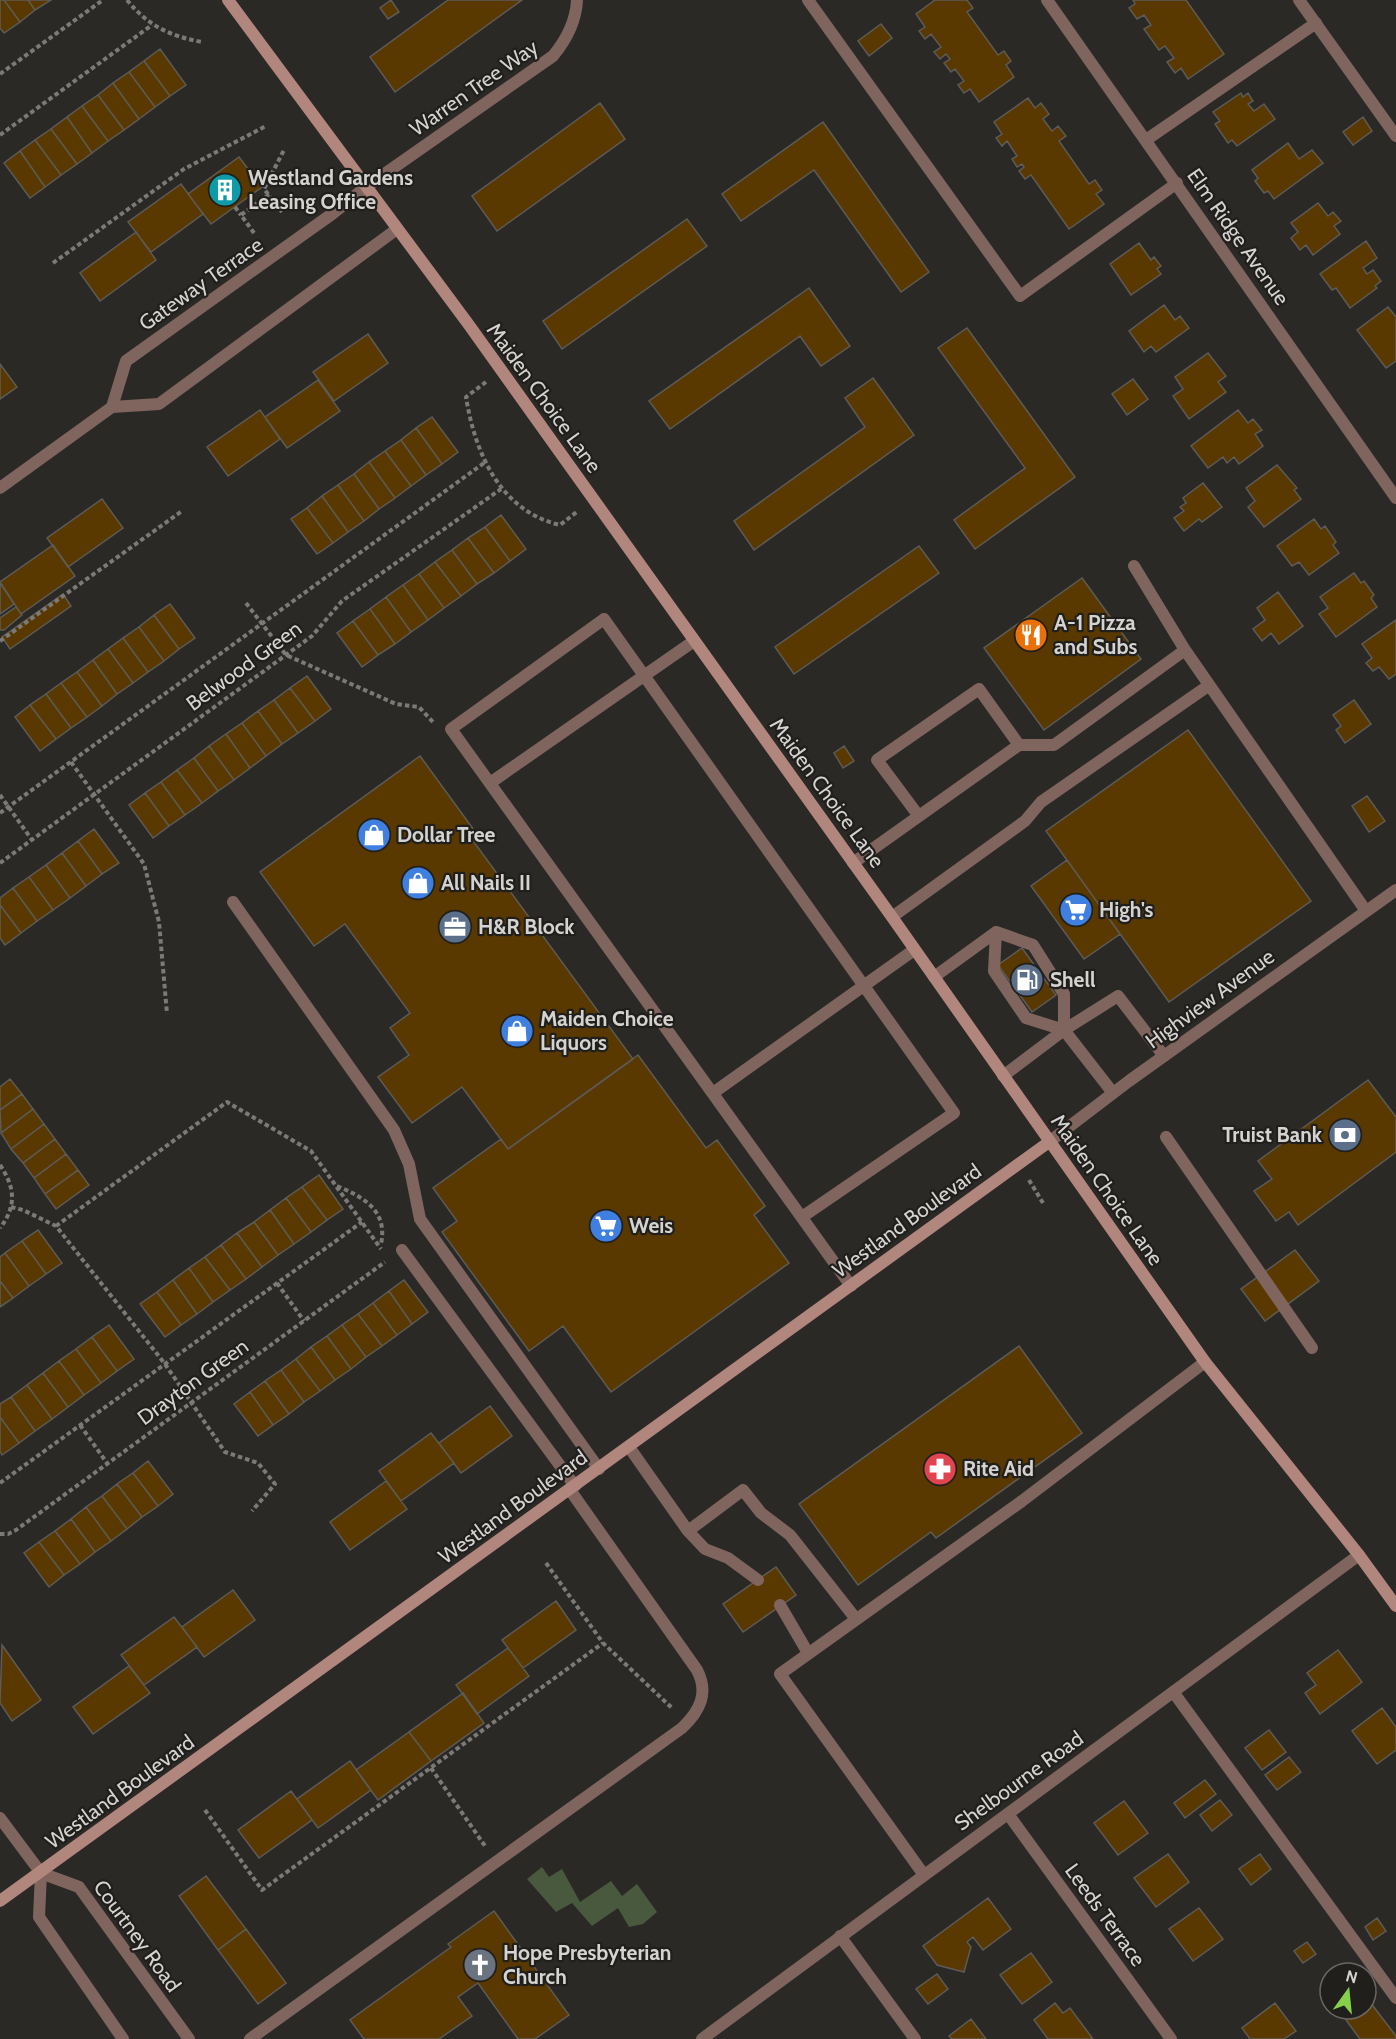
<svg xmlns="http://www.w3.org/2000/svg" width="1396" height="2039" font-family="Cabin,sans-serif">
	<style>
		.green { fill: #48593d }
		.building { fill: #593900; stroke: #5d5b57; stroke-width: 1.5 }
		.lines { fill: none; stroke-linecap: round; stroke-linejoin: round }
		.path { stroke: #7c7a78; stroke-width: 4; stroke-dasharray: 4.5 3; stroke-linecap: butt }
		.lane { stroke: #80655f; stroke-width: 12 }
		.street { stroke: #80655f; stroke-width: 12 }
		.secondary { stroke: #b1867c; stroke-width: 12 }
		.labels { text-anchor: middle; stroke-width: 4.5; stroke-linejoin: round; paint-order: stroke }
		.street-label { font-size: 21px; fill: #d4d3d1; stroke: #211f1c }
		.poi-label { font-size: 21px; font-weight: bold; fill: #d4d3d1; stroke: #211f1c; text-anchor: start }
	</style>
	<rect width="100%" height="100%" fill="#2b2926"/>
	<!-- green -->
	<path class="green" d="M542,1867L549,1877L562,1869L580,1902L611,1881L622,1896L637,1884L657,1912L643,1924L629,1927L618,1908L592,1926L572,1903L556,1912L527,1879Z"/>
	<!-- building -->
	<path class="building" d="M0,0H4L20,22L4,33L0,28Z
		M4,0H28L35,10L20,22Z
		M28,0H51L35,10Z
		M391,0L399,12L388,19L380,8Z
		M448,0H522L395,92L370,57Z
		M935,0H967L973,8L967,12L998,55L1004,51L1011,61L1006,65L1014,77L979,102L970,89L964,93L958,85L964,81L955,69L951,72L944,63L950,59L946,54L940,59L934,52L941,47L931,34L925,39L919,31L925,27L916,14Z
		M1133,0H1186L1224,54L1188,79L1181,68L1175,73L1167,62L1174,58L1165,46L1159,50L1144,29L1151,25L1144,15L1137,19L1129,8L1135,4Z
		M881,24L892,38L869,56L858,41Z
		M160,49L186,85L170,96L144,61Z
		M144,61L170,96L155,107L129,72Z
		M129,72L155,107L139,119L113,83Z
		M113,83L139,119L124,130L98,95Z
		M1241,93L1243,97L1248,93L1253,101L1248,104L1254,111L1264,104L1275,119L1237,146L1232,140L1228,143L1215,124L1220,121L1213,112Z
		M98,95L124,130L108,141L82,106Z
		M1028,98L1035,108L1041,103L1049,114L1043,119L1052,131L1058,126L1066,136L1059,141L1089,184L1095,180L1102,190L1096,194L1104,204L1069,229L1031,175L1025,179L1019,171L1024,167L1022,164L1017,167L1012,159L1017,156L1007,141L1002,146L996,138L1002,134L994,122Z
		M600,103L625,139L497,231L472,196Z
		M82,106L108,141L92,153L67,117Z
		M67,117L92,153L77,164L51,129Z
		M1363,117L1372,131L1353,145L1343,132Z
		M823,122L929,272L901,292L814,170L741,221L722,194Z
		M51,129L77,164L61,175L35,140Z
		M35,140L61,175L45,187L20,151Z
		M1288,143L1299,159L1312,150L1323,163L1274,199L1268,191L1264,193L1255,181L1258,178L1252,170Z
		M20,151L45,187L30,198L4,163Z
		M239,157L262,187L211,224L188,194Z
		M181,184L203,214L151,252L128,222Z
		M1318,203L1328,216L1333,212L1341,221L1334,226L1340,234L1313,255L1306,245L1300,250L1291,238L1298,232L1291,223Z
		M687,219L707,246L562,349L543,321Z
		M136,232L156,260L100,301L80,273Z
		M1366,241L1377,258L1363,268L1367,274L1373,270L1381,281L1375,286L1377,288L1350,308L1336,288L1332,290L1320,274Z
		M1139,243L1151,260L1154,257L1161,266L1157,269L1161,274L1131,295L1110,264Z
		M809,288L850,346L821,366L800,336L670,429L649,401Z
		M1164,305L1175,320L1180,316L1189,328L1156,352L1151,346L1144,352L1129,331Z
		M1388,307L1396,317V361L1386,368L1357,330Z
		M967,328L1075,477L975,549L954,520L1025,468L938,348Z
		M368,334L388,363L334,401L313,372Z
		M1208,353L1226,376L1218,382L1226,392L1189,419L1173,396L1183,389L1175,377Z
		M0,364L17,387L0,399Z
		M873,378L914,435L754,550L734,521L865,427L845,398Z
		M1133,379L1148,399L1127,415L1112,394Z
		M318,380L340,411L287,448L265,417Z
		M260,410L280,439L228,476L207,447Z
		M1238,410L1248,423L1253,419L1262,430L1255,434L1263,446L1239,464L1234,457L1227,463L1223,457L1208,468L1191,446Z
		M432,417L458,452L442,464L416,428Z
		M416,428L442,464L426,475L401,440Z
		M401,440L426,475L411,486L385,451Z
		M385,451L411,486L395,498L369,462Z
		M369,462L395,498L379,509L354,474Z
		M1277,465L1297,488L1294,490L1301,499L1264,527L1248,507L1255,501L1246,488Z
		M354,474L379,509L364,521L338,485Z
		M1203,483L1222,507L1202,522L1199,519L1184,531L1174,518L1184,511L1180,507L1186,503L1183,498Z
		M338,485L364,521L348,532L322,496Z
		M322,496L348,532L333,543L307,508Z
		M102,499L123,528L68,567L47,538Z
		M307,508L333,543L317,554L291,519Z
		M501,515L526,549L510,561L485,527Z
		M1314,519L1321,529L1325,526L1336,542L1333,545L1339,553L1309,575L1299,562L1292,566L1277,546Z
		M485,527L510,561L494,573L468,538Z
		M468,538L494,573L477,584L452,550Z
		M53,545L75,576L21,614L0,582Z
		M919,546L939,573L794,674L775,647Z
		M452,550L477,584L461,596L435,562Z
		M435,562L461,596L444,608L419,574Z
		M1354,573L1361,583L1364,581L1374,595L1371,598L1377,607L1336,637L1319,614L1328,608L1320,597Z
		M419,574L444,608L428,620L403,585Z
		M1082,578L1141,659L1044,730L984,648Z
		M0,583L14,604L0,614Z
		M403,585L428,620L411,632L386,597Z
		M1278,592L1303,626L1279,644L1271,633L1262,641L1253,629L1265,620L1257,608Z
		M63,594L71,606L10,649L2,637Z
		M386,597L411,632L395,644L370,609Z
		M170,604L195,638L179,649L154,615Z
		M16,607L22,615L4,630H0V618Z
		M370,609L395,644L378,655L353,621Z
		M154,615L179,649L164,661L139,627Z
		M1396,620V674L1389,679L1379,667L1373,671L1366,663L1372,658L1362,644Z
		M353,621L378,655L362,667L337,633Z
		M139,627L164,661L148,672L123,638Z
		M123,638L148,672L133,683L108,649Z
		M108,649L133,683L117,694L93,660Z
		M93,660L117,694L102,706L77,672Z
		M77,672L102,706L87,717L61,683Z
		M307,676L331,709L315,721L290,688Z
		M61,683L87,717L71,728L46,694Z
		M290,688L315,721L298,733L274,700Z
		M46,694L71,728L56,739L30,705Z
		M274,700L298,733L282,744L258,711Z
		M1354,700L1371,724L1345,743L1336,730L1341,726L1333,715Z
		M30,705L56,739L40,751L15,717Z
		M258,711L282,744L266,756L242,723Z
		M242,723L266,756L250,768L226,734Z
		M1188,730L1311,901L1169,1002L1046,831Z
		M226,734L250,768L234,780L209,746Z
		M209,746L234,780L218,791L194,758Z
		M844,746L854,761L843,768L834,753Z
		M420,756L474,830L468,834L633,1059L508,1149L462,1087L412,1123L378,1077L409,1055L390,1028L410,1013L345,924L314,946L260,872Z
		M194,758L218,791L202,803L177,770Z
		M177,770L202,803L185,815L161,782Z
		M161,782L185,815L169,826L145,793Z
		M145,793L169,826L153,838L129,805Z
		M1367,796L1385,821L1369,832L1352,806Z
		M94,829L119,863L102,874L78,841Z
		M78,841L102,874L86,886L62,853Z
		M62,853L86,886L70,898L46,865Z
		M1067,860L1120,934L1084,959L1031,886Z
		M46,865L70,898L53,910L29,877Z
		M29,877L53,910L37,921L13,888Z
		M13,888L37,921L21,933L0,905V898Z
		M0,905L21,933L5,945L0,938Z
		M1022,948L1056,995L1032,1012L998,965Z
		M638,1055L706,1148L717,1140L765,1206L754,1215L789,1263L611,1392L563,1326L529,1351L442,1232L457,1221L433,1188L501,1139L508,1149Z
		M10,1079L22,1094L0,1110V1087Z
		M1368,1080L1396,1117V1152L1298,1225L1289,1212L1276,1221L1254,1191L1272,1179L1258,1161Z
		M22,1094L33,1109L1,1133L0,1110Z
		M33,1109L44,1124L11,1149L1,1133Z
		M44,1124L55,1139L23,1163L11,1149Z
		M55,1139L66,1154L34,1178L23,1163Z
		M66,1154L78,1170L45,1194L34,1178Z
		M78,1170L89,1185L56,1209L45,1194Z
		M319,1175L343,1209L327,1220L302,1187Z
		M302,1187L327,1220L311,1232L286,1198Z
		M286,1198L311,1232L294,1244L270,1210Z
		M270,1210L294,1244L278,1255L254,1222Z
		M254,1222L278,1255L262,1267L237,1233Z
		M38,1230L62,1263L46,1274L22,1241Z
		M237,1233L262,1267L246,1279L221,1245Z
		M22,1241L46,1274L29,1286L5,1253Z
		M221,1245L246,1279L230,1290L205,1257Z
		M1295,1250L1319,1281L1265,1321L1241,1289Z
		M5,1253L29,1286L13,1298L0,1281V1257Z
		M205,1257L230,1290L213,1302L189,1268Z
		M189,1268L213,1302L197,1314L173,1280Z
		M173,1280L197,1314L181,1325L157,1292Z
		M404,1280L428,1312L412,1324L389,1291Z
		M0,1281L13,1298L0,1307Z
		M389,1291L412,1324L397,1335L373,1303Z
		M157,1292L181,1325L165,1337L140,1304Z
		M373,1303L397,1335L382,1346L358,1314Z
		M358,1314L382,1346L366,1357L342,1325Z
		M109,1325L134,1359L117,1371L92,1337Z
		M342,1325L366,1357L351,1369L327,1336Z
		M327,1336L351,1369L335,1380L311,1347Z
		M92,1337L117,1371L101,1383L76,1349Z
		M1019,1346L1082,1433L936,1538L931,1532L858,1585L799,1504Z
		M311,1347L335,1380L320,1391L296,1359Z
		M76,1349L101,1383L84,1395L59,1361Z
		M296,1359L320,1391L304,1402L281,1370Z
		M59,1361L84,1395L68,1407L43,1373Z
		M281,1370L304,1402L289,1414L265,1381Z
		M43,1373L68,1407L52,1419L27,1385Z
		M265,1381L289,1414L273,1425L250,1392Z
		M27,1385L52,1419L35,1431L11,1397Z
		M250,1392L273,1425L258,1436L234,1404Z
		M11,1397L35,1431L19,1443L0,1417V1404Z
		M490,1406L512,1436L461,1473L439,1443Z
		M0,1417L19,1443L2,1455L0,1451Z
		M431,1433L454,1463L401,1501L379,1471Z
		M148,1461L173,1494L158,1506L133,1473Z
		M133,1473L158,1506L142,1517L117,1484Z
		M386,1481L407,1509L350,1550L330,1522Z
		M117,1484L142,1517L127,1529L102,1496Z
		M102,1496L127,1529L111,1541L86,1507Z
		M86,1507L111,1541L95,1552L71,1519Z
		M71,1519L95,1552L80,1564L55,1531Z
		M55,1531L80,1564L64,1575L39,1542Z
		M39,1542L64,1575L49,1587L24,1553Z
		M776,1567L796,1595L743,1632L723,1604Z
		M233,1590L255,1620L204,1657L182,1627Z
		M556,1601L576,1630L523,1668L502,1640Z
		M174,1617L197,1647L144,1685L121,1655Z
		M2,1645L41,1700L12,1721L0,1703Z
		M508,1648L529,1676L477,1714L456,1685Z
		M1338,1650L1362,1682L1320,1714L1305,1693L1316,1685L1307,1673Z
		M129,1666L150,1693L93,1734L73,1707Z
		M463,1693L484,1723L431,1761L409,1732Z
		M1382,1708L1396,1727V1750L1377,1764L1352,1731Z
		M1269,1730L1286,1752L1262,1770L1245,1748Z
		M409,1732L431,1761L378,1800L356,1770Z
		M1289,1757L1301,1772L1277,1790L1265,1775Z
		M350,1761L371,1790L318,1828L297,1799Z
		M1205,1780L1216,1794L1185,1818L1174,1803Z
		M291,1791L312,1820L259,1858L238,1830Z
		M1220,1800L1232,1815L1212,1831L1200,1815Z
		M1124,1801L1148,1833L1118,1855L1094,1823Z
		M1168,1854L1189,1882L1156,1907L1134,1878Z
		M1260,1854L1271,1869L1251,1885L1239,1869Z
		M206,1876L246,1929L218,1950L179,1896Z
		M988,1898L1011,1929L983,1950L973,1937L967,1942L971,1947L964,1972L937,1965L923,1946Z
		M1199,1908L1223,1939L1193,1961L1169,1929Z
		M494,1911L569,2015L535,2039H518L478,1983L458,1997L472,2016L439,2039H364L350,2020L451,1947L448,1944Z
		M1377,1918L1386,1931L1373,1940L1365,1927Z
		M246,1929L286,1983L258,2004L218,1950Z
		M1307,1942L1316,1954L1303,1963L1294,1951Z
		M1031,1953L1052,1982L1022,2004L1000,1975Z
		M937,1974L948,1989L928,2004L916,1989Z
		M1370,2002L1396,2036V2039H1360L1346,2020L1361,2009H1366Z
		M1055,2003L1063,2013L1070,2008L1093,2039H1048L1034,2020Z
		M1275,2003L1296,2031L1284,2039H1250L1242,2028Z
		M971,2019L986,2039H952L949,2036Z"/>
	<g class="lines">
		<!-- path -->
		<path class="path" d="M127,0C148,26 170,36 202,42
			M0,74L103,0
			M0,135L152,25
			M235,207L241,215
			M282,212L264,189L284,150
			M254,233L241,215L269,194
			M53,263L184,169L266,126
			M486,382L466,397C475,453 500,511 560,525L578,511
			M246,603L286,655L396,704L419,707L433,722
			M0,641L182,511
			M71,762L144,864L159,922L167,1014
			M0,795L32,840
			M0,813L484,463
			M0,863L312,636L342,601L501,489
			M0,1165C15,1187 17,1206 0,1228
			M1029,1180L1043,1203
			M337,1186C364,1197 388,1211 381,1244
			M11,1207L23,1210L56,1226L165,1364L225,1452L258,1463L275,1484L252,1511
			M56,1226L227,1102L311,1151L381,1249
			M277,1283L304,1321
			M80,1425L107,1463
			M0,1483L362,1222
			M0,1534H8L16,1530L385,1262
			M546,1563L603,1643L673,1709
			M431,1768L485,1846
			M205,1810L262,1890L603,1643"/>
		<!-- lane -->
		<path class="lane" d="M808,0L1020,296L1177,183
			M1299,0L1396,136
			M1146,140L1316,23
			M1134,566L1185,650
			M490,783L694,641
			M918,815L877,760L979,689L1019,745
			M853,863L1019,745H1054L1185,650L1366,911
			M233,902L394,1130L409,1164L420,1219L599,1469
			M892,917L1025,821L1041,802L1208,686
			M996,932L994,971L1026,1018L1064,1030
			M996,932L1033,945L1064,994V1030
			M934,977L996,932
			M1003,1076L1064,1030
			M713,1093L914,950
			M1113,1093L1064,1030L1118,996L1164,1056
			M1166,1137L1312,1348
			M802,1217L954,1113L604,619L451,729L833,1261L851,1286
			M402,1250L575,1486
			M629,1447L688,1531L705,1549L728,1558L758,1580
			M688,1531L743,1490L761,1513L790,1535L856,1619
			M780,1605L808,1653
			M1174,1693L1396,1998
			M924,1875L780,1674L1022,1501L1205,1362
			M840,1936L915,2039
			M250,2039L682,1728C700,1711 709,1693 697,1670L570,1490"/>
		<!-- street -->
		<path class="street" d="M1047,0L1396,498
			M112,407L126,361L332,214L366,187L553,56C567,39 576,22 577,0
			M0,488L112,407L159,404L397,229
			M1049,1142L1129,1081L1396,890
			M1008,1814L1171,2039
			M0,1818L41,1873L79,1887L189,2039
			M41,1873L39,1917L123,2039
			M702,2039L1359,1555"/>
		<!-- secondary -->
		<path class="secondary" d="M228,0L469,325L892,917L1205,1362L1359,1555L1396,1606
			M0,1901L1049,1142"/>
	</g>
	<!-- icons -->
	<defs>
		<g id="building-disc" transform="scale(1.725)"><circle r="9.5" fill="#0f9aa8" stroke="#211f1c"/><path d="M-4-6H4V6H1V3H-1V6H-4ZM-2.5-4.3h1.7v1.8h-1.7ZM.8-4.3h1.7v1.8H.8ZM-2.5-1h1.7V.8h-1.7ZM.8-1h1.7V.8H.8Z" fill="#fff"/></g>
		<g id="restaurant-disc" transform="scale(1.725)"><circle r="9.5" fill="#e8710a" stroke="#211f1c"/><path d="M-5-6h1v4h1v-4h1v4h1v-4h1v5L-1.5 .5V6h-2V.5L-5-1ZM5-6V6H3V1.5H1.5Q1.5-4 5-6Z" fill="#fff"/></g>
		<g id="shop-disc" transform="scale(1.725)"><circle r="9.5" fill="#3f7fe0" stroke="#211f1c"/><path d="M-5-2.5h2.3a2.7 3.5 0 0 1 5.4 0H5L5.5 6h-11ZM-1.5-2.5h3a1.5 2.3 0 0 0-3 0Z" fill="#fff"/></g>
		<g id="supermarket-disc" transform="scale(1.725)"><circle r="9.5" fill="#3f7fe0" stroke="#211f1c"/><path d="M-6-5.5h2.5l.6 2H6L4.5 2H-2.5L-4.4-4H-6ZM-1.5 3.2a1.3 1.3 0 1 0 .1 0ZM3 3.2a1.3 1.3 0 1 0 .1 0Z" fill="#fff"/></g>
		<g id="office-disc" transform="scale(1.725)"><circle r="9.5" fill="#5c6f8a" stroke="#211f1c"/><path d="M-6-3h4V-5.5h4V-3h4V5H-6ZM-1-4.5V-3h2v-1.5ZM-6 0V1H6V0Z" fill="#fff"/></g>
		<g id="fuel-disc" transform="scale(1.725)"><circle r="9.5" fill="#5c6f8a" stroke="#211f1c"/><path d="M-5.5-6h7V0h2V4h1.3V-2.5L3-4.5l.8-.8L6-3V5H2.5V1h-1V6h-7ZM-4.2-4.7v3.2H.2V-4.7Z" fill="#fff"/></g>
		<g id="bank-disc" transform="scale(1.725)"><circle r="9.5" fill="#5c6f8a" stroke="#211f1c"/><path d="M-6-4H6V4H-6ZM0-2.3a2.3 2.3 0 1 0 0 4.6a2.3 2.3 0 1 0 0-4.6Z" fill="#fff"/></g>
		<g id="pharmacy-disc" transform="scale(1.725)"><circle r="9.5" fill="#e0444e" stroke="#211f1c"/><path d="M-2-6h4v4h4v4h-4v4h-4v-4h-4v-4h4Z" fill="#fff"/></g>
		<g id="church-disc" transform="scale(1.725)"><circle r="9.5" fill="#6b7280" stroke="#211f1c"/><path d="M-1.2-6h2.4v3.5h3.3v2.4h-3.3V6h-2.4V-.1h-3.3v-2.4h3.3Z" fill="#fff"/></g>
	</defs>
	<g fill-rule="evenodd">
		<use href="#building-disc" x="225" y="190"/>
		<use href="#restaurant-disc" x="1031" y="635"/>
		<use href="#shop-disc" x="374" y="835"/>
		<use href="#shop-disc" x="418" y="883"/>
		<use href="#supermarket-disc" x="1076" y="910"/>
		<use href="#office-disc" x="455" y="927"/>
		<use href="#fuel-disc" x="1027" y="980"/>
		<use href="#shop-disc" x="517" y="1031"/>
		<use href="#bank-disc" x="1345" y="1135"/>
		<use href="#supermarket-disc" x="606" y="1226"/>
		<use href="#pharmacy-disc" x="940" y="1469"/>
		<use href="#church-disc" x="480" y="1965"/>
	</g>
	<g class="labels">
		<!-- street labels -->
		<g class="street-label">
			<text transform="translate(474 88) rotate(-35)" y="7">Warren Tree Way</text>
			<text transform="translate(1238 237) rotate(55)" y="7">Elm Ridge Avenue</text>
			<text transform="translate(201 284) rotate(-35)" y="7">Gateway Terrace</text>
			<text transform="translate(544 398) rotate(54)" y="7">Maiden Choice Lane</text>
			<text transform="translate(244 666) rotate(-36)" y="7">Belwood Green</text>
			<text transform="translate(827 793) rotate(54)" y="7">Maiden Choice Lane</text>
			<text transform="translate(1210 999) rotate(-36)" y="7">Highview Avenue</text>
			<text transform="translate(1107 1190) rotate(55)" y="7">Maiden Choice Lane</text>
			<text transform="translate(907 1221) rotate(-36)" y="7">Westland Boulevard</text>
			<text transform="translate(193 1382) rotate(-36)" y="7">Drayton Green</text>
			<text transform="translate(513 1507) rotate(-36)" y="7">Westland Boulevard</text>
			<text transform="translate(1019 1781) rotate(-36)" y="7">Shelbourne Road</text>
			<text transform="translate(120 1792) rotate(-36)" y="7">Westland Boulevard</text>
			<text transform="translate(1105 1915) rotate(54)" y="7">Leeds Terrace</text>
			<text transform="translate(137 1936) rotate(54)" y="7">Courtney Road</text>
		</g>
		<!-- poi labels -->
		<g class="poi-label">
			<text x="248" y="185">Westland Gardens<tspan x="248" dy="24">Leasing Office</tspan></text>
			<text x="1054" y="630">A-1 Pizza<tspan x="1054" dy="24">and Subs</tspan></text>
			<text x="397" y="842">Dollar Tree</text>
			<text x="441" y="890">All Nails II</text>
			<text x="1099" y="917">High's</text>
			<text x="478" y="934">H&amp;R Block</text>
			<text x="1050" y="987">Shell</text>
			<text x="540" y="1026">Maiden Choice<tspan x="540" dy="24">Liquors</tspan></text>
			<text x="1322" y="1142" text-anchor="end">Truist Bank</text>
			<text x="629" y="1233">Weis</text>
			<text x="963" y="1476">Rite Aid</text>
			<text x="503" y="1960">Hope Presbyterian<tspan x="503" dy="24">Church</tspan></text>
		</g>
	</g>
	<!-- north arrow -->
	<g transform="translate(1348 1991) rotate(15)"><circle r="28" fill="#211f1c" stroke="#696764" stroke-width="1.5"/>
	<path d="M0-4.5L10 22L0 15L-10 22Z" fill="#86cf4b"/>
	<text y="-9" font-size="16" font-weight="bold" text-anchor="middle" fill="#d4d3d1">N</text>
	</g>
</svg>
